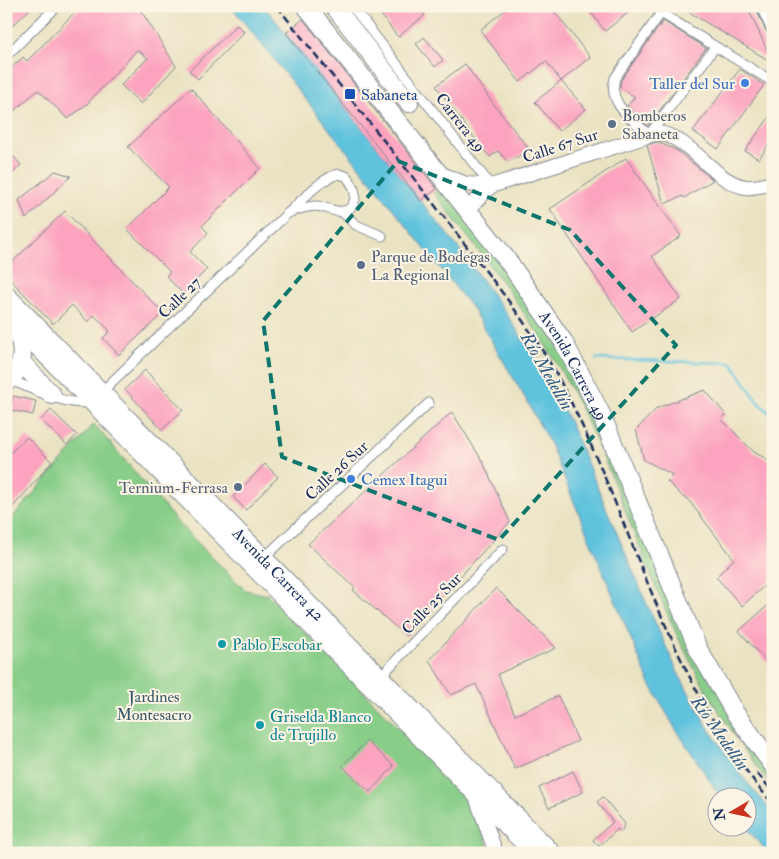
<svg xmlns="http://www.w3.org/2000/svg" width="779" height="859" font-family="'IM FELL Double Pica',serif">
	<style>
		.green { fill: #88ce88; stroke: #527e73 }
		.water { fill: #60c3de; stroke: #3e799e }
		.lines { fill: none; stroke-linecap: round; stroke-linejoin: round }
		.stream { stroke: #60c3de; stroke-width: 2.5 }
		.building { fill: #fca3bf }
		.street-casing { stroke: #828990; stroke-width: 11 }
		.secondary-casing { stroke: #828990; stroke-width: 16 }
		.primary-casing { stroke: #828990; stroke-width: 18 }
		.highway-casing { stroke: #828990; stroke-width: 20 }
		.street { stroke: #fff; stroke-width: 9 }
		.secondary { stroke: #fff; stroke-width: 14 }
		.primary { stroke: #fff; stroke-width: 15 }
		.highway { stroke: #fff; stroke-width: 18 }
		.rail { stroke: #1b2f5e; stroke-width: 2.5; stroke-dasharray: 8 4; stroke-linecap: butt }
		.marked { fill: none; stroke: #0f766e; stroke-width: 4; stroke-dasharray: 10 6; stroke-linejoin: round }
		.shop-dot { fill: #3f7fe0; stroke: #fcf5e5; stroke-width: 2 }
		.transit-dot { fill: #1a4fb4; stroke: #fcf5e5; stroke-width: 2 }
		.service-dot { fill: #5c6f8a; stroke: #fcf5e5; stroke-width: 2 }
		.culture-dot { fill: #0f9aa8; stroke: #fcf5e5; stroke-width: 2 }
		.labels { text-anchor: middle; stroke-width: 4; stroke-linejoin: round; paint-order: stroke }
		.shop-label { font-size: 16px; fill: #366cbe; stroke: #fcf5e5; text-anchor: end }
		.transit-label { font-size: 16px; fill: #164399; stroke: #fcf5e5; text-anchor: start }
		.service-label { font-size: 16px; fill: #4e5e75; stroke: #fcf5e5; text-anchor: start }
		.street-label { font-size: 16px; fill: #1b2f5e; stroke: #fcf5e5 }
		.culture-label { font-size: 16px; fill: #0d838f; stroke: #fcf5e5; text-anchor: start }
		.park-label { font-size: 16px; fill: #365768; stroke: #fcf5e5 }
		.water-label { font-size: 18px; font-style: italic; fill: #305b84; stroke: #fcf5e5 }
	</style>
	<rect width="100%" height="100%" fill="#fcf5e5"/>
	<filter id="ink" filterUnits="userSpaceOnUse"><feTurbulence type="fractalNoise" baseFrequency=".02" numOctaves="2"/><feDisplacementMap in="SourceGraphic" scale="10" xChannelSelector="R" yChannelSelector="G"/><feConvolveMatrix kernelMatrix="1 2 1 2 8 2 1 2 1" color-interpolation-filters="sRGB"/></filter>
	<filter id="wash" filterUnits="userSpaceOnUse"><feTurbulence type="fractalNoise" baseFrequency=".0096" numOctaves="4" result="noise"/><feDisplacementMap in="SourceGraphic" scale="20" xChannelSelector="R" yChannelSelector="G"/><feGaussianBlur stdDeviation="1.12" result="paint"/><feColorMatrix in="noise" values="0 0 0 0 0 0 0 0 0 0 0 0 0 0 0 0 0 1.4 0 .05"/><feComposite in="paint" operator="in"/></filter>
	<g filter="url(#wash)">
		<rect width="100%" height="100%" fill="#eae3c3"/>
		<!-- green -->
		<path class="green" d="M440,186L513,277L550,332L575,377L737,729L773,776V788C736,741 704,691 678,637C639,555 613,467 570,387C532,317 482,255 433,192Z
			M94,424L178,523L245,590L268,595L464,794L473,809L491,853H6V525Z"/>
		<!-- water -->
		<path class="water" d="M231,6H264L460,250L506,313L547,377L571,425L649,609L678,673L710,731L741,775L773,813V853H769L745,827L746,796H720L675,728L649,682L550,444L527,401L472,308Z"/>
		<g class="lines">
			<!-- stream -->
			<path class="stream" d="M596,359L732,363L757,401L773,416"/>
		</g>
		<g id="blocks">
			<!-- building -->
			<path class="building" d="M6,6H33L6,32Z
				M81,6H138L176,66L141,104L121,85L148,58L137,50L87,104L68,119L38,90L6,118V73L23,57L27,61Z
				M374,6H418L425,15L398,37Z
				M510,6H550L590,57L561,81L546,61L520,82L480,30Z
				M586,6H637L605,31Z
				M679,6H747L773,63Z
				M303,19L437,189L421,201L286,33Z
				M663,21L706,48L648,126L627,106L635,97L620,87L621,80Z
				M237,25L244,32L198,79L189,71Z
				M424,37L443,60L435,67L416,44Z
				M465,64L492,102L530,150L508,162L498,151L490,157L478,143L436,86Z
				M740,69L764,85L718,149L693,131Z
				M561,81L586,109L559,131L535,102Z
				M191,88L260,168L202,226L208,233L190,252L207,269L183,294L166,276L170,272L127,229L169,187L128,147Z
				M773,112V138L759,159L745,151Z
				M657,142L676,150L713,180L684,198L683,196L664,204L647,145Z
				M6,148L21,165L12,174L6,168Z
				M626,158L681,236L652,256L681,299L632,332L550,209Z
				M55,171L71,176L26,219L19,200Z
				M65,211L163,313L119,355L103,338L110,331L94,315L88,322L72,305L53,324L6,275V268Z
				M145,370L183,410L162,430L125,389Z
				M705,390L726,415L721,419L754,452L773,463V578L742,606L716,577L734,559L686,497L684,498L667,481L673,475L644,460L636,430L657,408Z
				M13,396L36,401L33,415L10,410Z
				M51,410L77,435L67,445L41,420Z
				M452,412L483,462L510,522L406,636L353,590L355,588L308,544Z
				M27,437L52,462L6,515V457Z
				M265,464L278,477L246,510L233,497Z
				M496,588L556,648L498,674L515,715L558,696L578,741L515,769L476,684L451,695L429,660Z
				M773,601V669L739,631Z
				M367,741L394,766L370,792L342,766Z
				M573,771L583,792L549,808L539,788Z
				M603,797L625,824L621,832L618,829L599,846L593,840L613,822L597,802Z"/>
		</g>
	</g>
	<g filter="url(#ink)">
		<use href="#blocks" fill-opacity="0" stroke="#828990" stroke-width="1"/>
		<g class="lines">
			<!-- street casing -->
			<g class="street-casing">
				<path id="street" d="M352,6L491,186
					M655,6L661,13L773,82
					M661,13L615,78C607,104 632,119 649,135L715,47
					M6,56L57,6
					M339,174L346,176C355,186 360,200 348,210C336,214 327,207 316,206C306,206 296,210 288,213C302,201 320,178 339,174Z
					M342,212L356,225L382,236
					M8,379C29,387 71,409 92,401L288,213
					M264,558L429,403
					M380,677L503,549"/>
			</g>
			<!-- secondary casing -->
			<g class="secondary-casing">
				<path id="secondary" d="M439,173L466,184L491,186L657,133C691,136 714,183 746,187C755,188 764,185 773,183
					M467,210L491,186
					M476,797L496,853"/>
			</g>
			<!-- primary casing -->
			<g class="primary-casing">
				<path id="primary" d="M764,6L773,26"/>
			</g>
			<!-- highway casing -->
			<g class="highway-casing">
				<g id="highway">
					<path id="s1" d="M306,6L508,261L563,341L601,414L698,649L735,713L773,765"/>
					<path d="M334,6L409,103"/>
					<path id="s2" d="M6,295L552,853"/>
					<path d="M6,314L534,853"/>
					<path d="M22,363L52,395"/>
					<path d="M9,380C27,363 23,347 16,326"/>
				</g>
			</g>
			<!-- street -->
			<use href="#street" class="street"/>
			<!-- secondary -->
			<use href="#secondary" class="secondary"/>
			<!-- primary -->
			<use href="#primary" class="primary"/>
			<!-- highway -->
			<use href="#highway" class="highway"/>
			<!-- rail -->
			<path class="rail" d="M277,6C336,81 396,155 454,230C490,277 529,324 558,377C633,517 666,682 773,804
				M757,773L773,792"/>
		</g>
	</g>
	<!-- marked area -->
	<path class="marked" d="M398,161L570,230L676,345L499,540L282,457L263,321Z"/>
	<!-- markers -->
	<g class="shop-dot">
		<circle cx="745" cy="83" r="5"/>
		<circle cx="351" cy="479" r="5"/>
	</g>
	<rect class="transit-dot" x="344" y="88" width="12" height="12" rx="2.5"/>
	<g class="service-dot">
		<circle cx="612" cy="124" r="5"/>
		<circle cx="361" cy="265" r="5"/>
		<circle cx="238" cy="487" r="5"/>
	</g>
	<g class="culture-dot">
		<circle cx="222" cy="644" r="5"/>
		<circle cx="260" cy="725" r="5"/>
	</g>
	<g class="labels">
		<!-- shop labels -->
		<g class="shop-label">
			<text x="735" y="89">Taller del Sur</text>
			<text x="361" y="485" text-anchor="start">Cemex Itagui</text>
		</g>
		<!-- transit labels -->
		<g class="transit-label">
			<text x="361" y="100">Sabaneta</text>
		</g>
		<!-- service labels -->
		<g class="service-label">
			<text x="622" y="121">Bomberos<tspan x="622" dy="18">Sabaneta</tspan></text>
			<text x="371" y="262">Parque de Bodegas<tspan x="371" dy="18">La Regional</tspan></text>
			<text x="228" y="493" text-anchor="end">Ternium-Ferrasa</text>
		</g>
		<!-- street labels -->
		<g class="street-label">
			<text transform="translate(461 122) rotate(52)" y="6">Carrera 49</text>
			<text transform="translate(560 145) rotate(-18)" y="6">Calle 67 Sur</text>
			<text transform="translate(179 297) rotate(-44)" y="6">Calle 27</text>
			<text dy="6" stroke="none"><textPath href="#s1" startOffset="449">Avenida Carrera 49</textPath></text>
			<text transform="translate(336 470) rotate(-43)" y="6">Calle 26 Sur</text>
			<text dy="6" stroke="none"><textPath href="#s2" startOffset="390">Avenida Carrera 42</textPath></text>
			<text transform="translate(431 603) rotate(-46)" y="6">Calle 25 Sur</text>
		</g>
		<!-- culture labels -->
		<g class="culture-label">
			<text x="232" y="650">Pablo Escobar</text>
			<text x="270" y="722">Griselda Blanco<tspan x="270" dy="18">de Trujillo</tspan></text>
		</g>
		<!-- park labels -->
		<g class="park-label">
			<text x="154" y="702">Jardines<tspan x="154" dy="18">Montesacro</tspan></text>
		</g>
		<!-- water labels -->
		<g class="water-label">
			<text transform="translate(547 371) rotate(60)" y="6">Río Medellín</text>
			<text transform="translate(720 733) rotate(55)" y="6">Río Medellín</text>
		</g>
	</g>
	<!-- margin -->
	<rect width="779" height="859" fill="none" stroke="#fcf5e5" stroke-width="25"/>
	<!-- north arrow -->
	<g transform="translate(732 812) rotate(261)"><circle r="24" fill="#fcf5e5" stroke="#a2a6af"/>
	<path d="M0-4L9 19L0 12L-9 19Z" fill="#c8321e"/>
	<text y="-8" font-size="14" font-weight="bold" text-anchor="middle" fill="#1b2f5e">N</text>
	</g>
</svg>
